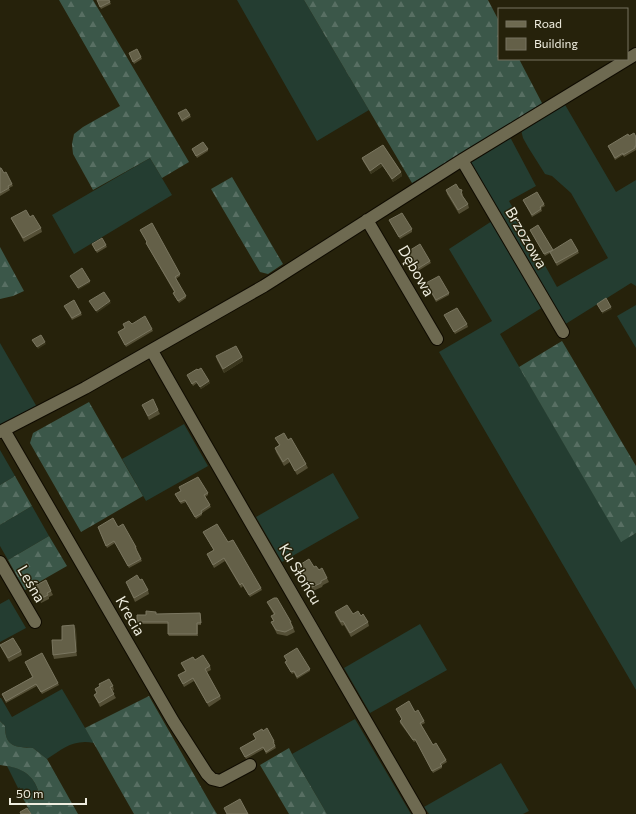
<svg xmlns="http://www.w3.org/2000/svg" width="636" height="814" font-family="Commissioner,sans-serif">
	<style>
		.grass { fill: #243d31 }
		.forest { fill: url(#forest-firs) }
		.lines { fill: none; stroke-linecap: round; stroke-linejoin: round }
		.minor-casing { stroke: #0f0b00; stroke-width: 14 }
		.minor { stroke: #6e6a51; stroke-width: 12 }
		.wall { fill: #544f36 }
		.shaded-wall { fill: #3a361d }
		.building { fill: #646048; stroke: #7a7660 }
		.labels { text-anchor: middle; stroke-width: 3; stroke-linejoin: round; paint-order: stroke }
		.street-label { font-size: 15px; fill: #efeddf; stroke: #26220b }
	</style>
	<defs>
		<pattern id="forest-firs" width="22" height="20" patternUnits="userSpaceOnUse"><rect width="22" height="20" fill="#3b5749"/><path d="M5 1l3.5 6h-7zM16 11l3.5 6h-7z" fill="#586f63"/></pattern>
	</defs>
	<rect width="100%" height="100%" fill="#26220b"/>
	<!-- grass -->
	<path class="grass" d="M237,0H304L369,110L317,141Z
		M564,103L616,192L636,180V286L631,283L564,325L470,166L471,159L510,137L536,186L509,201L557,287L608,258L571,193L552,176L545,174L528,147L523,138L521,130Z
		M150,158L172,195L74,254L52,215Z
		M492,221L543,307L500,334L621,541L636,533V690L439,352L492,321L449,249Z
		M636,305V348L617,316Z
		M0,343L37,407L0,427Z
		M184,424L208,466L146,501L122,459Z
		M0,450L15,476L0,485Z
		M333,473L359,518L282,562L256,517Z
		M32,506L49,536L8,560L0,546V525Z
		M9,599L26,628L0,642V604Z
		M420,624L447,670L370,713L344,668Z
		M62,689L94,743C73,739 63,749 47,759L33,748C15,747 5,747 5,726L0,721V698H1L12,717Z
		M355,719L411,814H327L292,754Z
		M501,763L529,811L523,814H429L424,807Z
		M7,766C22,768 33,775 38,790L23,798Z"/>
	<!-- forest -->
	<path class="forest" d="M59,0H93L189,162L162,178L150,158L93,190L73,154L72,144L74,134L83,127L120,106Z
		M304,0H488L499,21V59H519L543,105L412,183Z
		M232,177L283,264L268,274L260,272L211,189Z
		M0,247L24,291L13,296L0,299Z
		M562,341L636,466V533L621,542L519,367Z
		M89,402L143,496L81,532L30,443L33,433Z
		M15,476L32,506L0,525V485Z
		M49,536L67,566L25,590L8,560Z
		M149,696L212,806L217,814H134L85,728Z
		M0,721L5,726C5,747 15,747 33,748L47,759L78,814H31L23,798L38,790C32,772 18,767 0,765Z
		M289,748L292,754L327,814H289L260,765Z"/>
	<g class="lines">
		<!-- minor casing -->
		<g class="minor-casing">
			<path id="minor" d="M462,160L563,332
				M367,220L437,339
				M152,351C240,506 331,660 420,814
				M4,430L173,721L207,774L212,779L220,781L250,765
				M0,432L85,388L264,286L462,160L636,54
				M0,562L35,622"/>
		</g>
		<!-- minor -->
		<use href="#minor" class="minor"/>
	</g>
	<!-- wall -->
	<path class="wall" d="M97,0H109L111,4L101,9Z
		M129,53L141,57L142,59L134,64Z
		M178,113L190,115L191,117L182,122Z
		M629,136L636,137V150L624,157L623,155L615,160L608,146Z
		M383,145L401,172L402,176L393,182L383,166L371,174L363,161L362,158Z
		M192,149H208V151L197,158Z
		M0,168L12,184L13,186L9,188L10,190L0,196Z
		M459,189L463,194V196L468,204L469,208L459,214L447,194L446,190Z
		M523,200L544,204L545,206L541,208L542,211L532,217Z
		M30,217L41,228L42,232L24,242L13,222L11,218Z
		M389,220L412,229V232L400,239Z
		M538,225L553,250L578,251L579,253L557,266L550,253L545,256L531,232L530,230Z
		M140,230L180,274V276L176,279L186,298L179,303L174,295L173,293L174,292L147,245L146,243L147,242Z
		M92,244L106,245L107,247L97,253Z
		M407,252L430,261L431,263L418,271Z
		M426,283L449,293V295L436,302Z
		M64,306L81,313L82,315L72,320Z
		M444,315L467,324L468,327L455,334Z
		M123,324H132L152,329L153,331L126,347L118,332L125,329Z
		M216,356L242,357L243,361L224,373L217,360Z
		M187,375L209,381L210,383L201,389L197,383L193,386Z
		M142,405L158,410L160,414L149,420Z
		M275,438L288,440L306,464L308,468L297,475L290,462L284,466L276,452L275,448L279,445Z
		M179,487L208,493V495L205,497L211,507L202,513V515L196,519L186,502L181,504L176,496L175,494L181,491Z
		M98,527H118L136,547L137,549H136L142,561L129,568L115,543L107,548Z
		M203,532L228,542L261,588L262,590L250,597L243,586L241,588L225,561L214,568L207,554L214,551Z
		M298,566L314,567L327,578L329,582L323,585L322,587L313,591L308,582L306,583L299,570Z
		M140,580L148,590L149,594L135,602L126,582Z
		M33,587L51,591L53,595L49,597V599L41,603Z
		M267,602L291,622L295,632L287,636L277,634L271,622L273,621L271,616L274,615L269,606Z
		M335,612L361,616L368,622L369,626L351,637L344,625L342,626L336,616Z
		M200,613L201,615V625H198V636H169L168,634V624H138L137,622L157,614Z
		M76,629L77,656L54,659L53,655Z
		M0,645L21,651L22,655L9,662L2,649Z
		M284,656L310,669V671L297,679L294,673L292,674L286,664L285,662L287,661Z
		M195,660L210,666L211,670L207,672L220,696L221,699L209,707L194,681L184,687L178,675L185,671L181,663Z
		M25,662L58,683L59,685L42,694L37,686L6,703L2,694L32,677Z
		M99,684L113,686L114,690L112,691L116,698L100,707L94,695L97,693L95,689L100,686Z
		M396,709L415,712L424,721L425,723L421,725L433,745L446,760L447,762L442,765V768L433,773L416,741L414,742L400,723V721L402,720Z
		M263,731L274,741L275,743H274L276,748L266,754L264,749L246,759L240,748L256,739L253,734Z"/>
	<!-- shaded-wall -->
	<path class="shaded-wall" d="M381,163L383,166L371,174L370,171Z
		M401,172L402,176L393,182L392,179Z
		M90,281V283L78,290V288Z
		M110,301L111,303L97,313L96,311Z
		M611,307L612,309L602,314V312Z
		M45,342L46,344L38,349L37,347Z
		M242,357L243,361L224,373L223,369Z
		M209,381L210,383L201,389L200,387Z
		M306,578L308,582L306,583L305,579Z
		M74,625L76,629L77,656L76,652Z"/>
	<!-- building -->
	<path class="building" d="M97,0H109L110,2L100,7Z
		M137,49L141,57L133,62L129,53Z
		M186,109L190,115L182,120L178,113Z
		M634,133L636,137V146H635V148L623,155V153L615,158L608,146L628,134L629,136Z
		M203,142L208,149L196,156L192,149Z
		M383,145L401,172L392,179L381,163L370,171L362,158Z
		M0,168H1L4,173L6,172L12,184L8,186L9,188L0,193Z
		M456,184L459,189L462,190L461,194L468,204L458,210L446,190Z
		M537,192L544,204L540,207L541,209L532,215L523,200Z
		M26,210L30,217L33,215L41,228L23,238L11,218Z
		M402,213L412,229L399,237L389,220Z
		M152,223L180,274L175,277L186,296L178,301L173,293L175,292L146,243L147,242L140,230Z
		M538,225L553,250L544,254L530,230Z
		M102,238L106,245L96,251L92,244Z
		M571,239L578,251L556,263L550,252Z
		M420,244L430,261L417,269L407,252Z
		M82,268L90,281L78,288L70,276Z
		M439,276L449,293L436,300L426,283Z
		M104,292L110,301L96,311L89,301Z
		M606,298L611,307L602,312L597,304Z
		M74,300L81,313L72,318L64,306Z
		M457,308L467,324L454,332L444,315Z
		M145,316L152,329L125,345L118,332L125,328L123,324L129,321L132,324Z
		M41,335L45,342L37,347L32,340Z
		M236,346L242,357L223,369L216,356Z
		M201,368L209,381L200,387L196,381L192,384L187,375L197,369L198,370Z
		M153,399L158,410L148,416L142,405Z
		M284,433L288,440L291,438L306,464L295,471L288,458L283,462L275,448L280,445L275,438Z
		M198,477L208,493L204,495L210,505L201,511L202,513L195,517L185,500L180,502L175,494L181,491L179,487Z
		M113,518L118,527L123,524L136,547H135L141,559L128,566L114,541L106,546L98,527Z
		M217,524L228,542L233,540L261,588L249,595L242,583L240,585L224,558L213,565L207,554L214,550L203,532Z
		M309,559L314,567L316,566L319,570L322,568L327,578L321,581V583L312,587L306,578L305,579L298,566Z
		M137,575L140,580L142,579L148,590L134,598L126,582Z
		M46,580L51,591L47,593L48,595L40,599L33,587Z
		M274,598H277L291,622H290L293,628L285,632L276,630L271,622L274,621L271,616L275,614L267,602Z
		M347,605L353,614L358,611L361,616L363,614L368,622L350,633L343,621L341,622L335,612Z
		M146,611L156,612V614L200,613L201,623H197V634H168V622H137V615H146Z
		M74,625L76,652L53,655L52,640H62V626Z
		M13,638L21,651L8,658L0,645Z
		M297,648L310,669L297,677L294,671L291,672L285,662L287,661L284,656Z
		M42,653L58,683L41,692L36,684L6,701L2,694L33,677L25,662Z
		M203,655L210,666L205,669L220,696L207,703L193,678L183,684L178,675L186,671L181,663L193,657L195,660Z
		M109,679L113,686L110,687L114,694L99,703L94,695L97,693L95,689L100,686L99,684Z
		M409,701L415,712L418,710L424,721L420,723L433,745L436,743L446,760L440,764L442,766L432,771L415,739L413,740L400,721L402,719L396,709Z
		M267,728L274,741L273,742L275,746L266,752L263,747L245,757L240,748L256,739L253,734L262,729L263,731Z
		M240,799L248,814H227L224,808Z
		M27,808L31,814H21L20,812Z"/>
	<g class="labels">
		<!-- street labels -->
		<g class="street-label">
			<text transform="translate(526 238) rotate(60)" y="5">Brzozowa</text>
			<text transform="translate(416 271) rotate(60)" y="5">Dębowa</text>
			<text transform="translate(300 574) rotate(59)" y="5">Ku Słońcu</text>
			<text transform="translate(31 584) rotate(60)" y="5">Leśna</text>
			<text transform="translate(130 616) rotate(60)" y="5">Krecia</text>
		</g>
	</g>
	<!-- legend -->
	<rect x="498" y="8" width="130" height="52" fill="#26220b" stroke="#767360"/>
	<rect x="506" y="21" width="20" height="6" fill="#6e6a51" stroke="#767360"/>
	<text x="534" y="28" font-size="12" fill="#efeddf">Road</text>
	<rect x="506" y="38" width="20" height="12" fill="#646048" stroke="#767360"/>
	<text x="534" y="48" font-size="12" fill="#efeddf">Building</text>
	<!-- scale -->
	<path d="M10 798v6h76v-6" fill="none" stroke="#efeddf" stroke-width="2"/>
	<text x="16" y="798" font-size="12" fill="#efeddf" stroke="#26220b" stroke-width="3" paint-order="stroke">50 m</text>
</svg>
